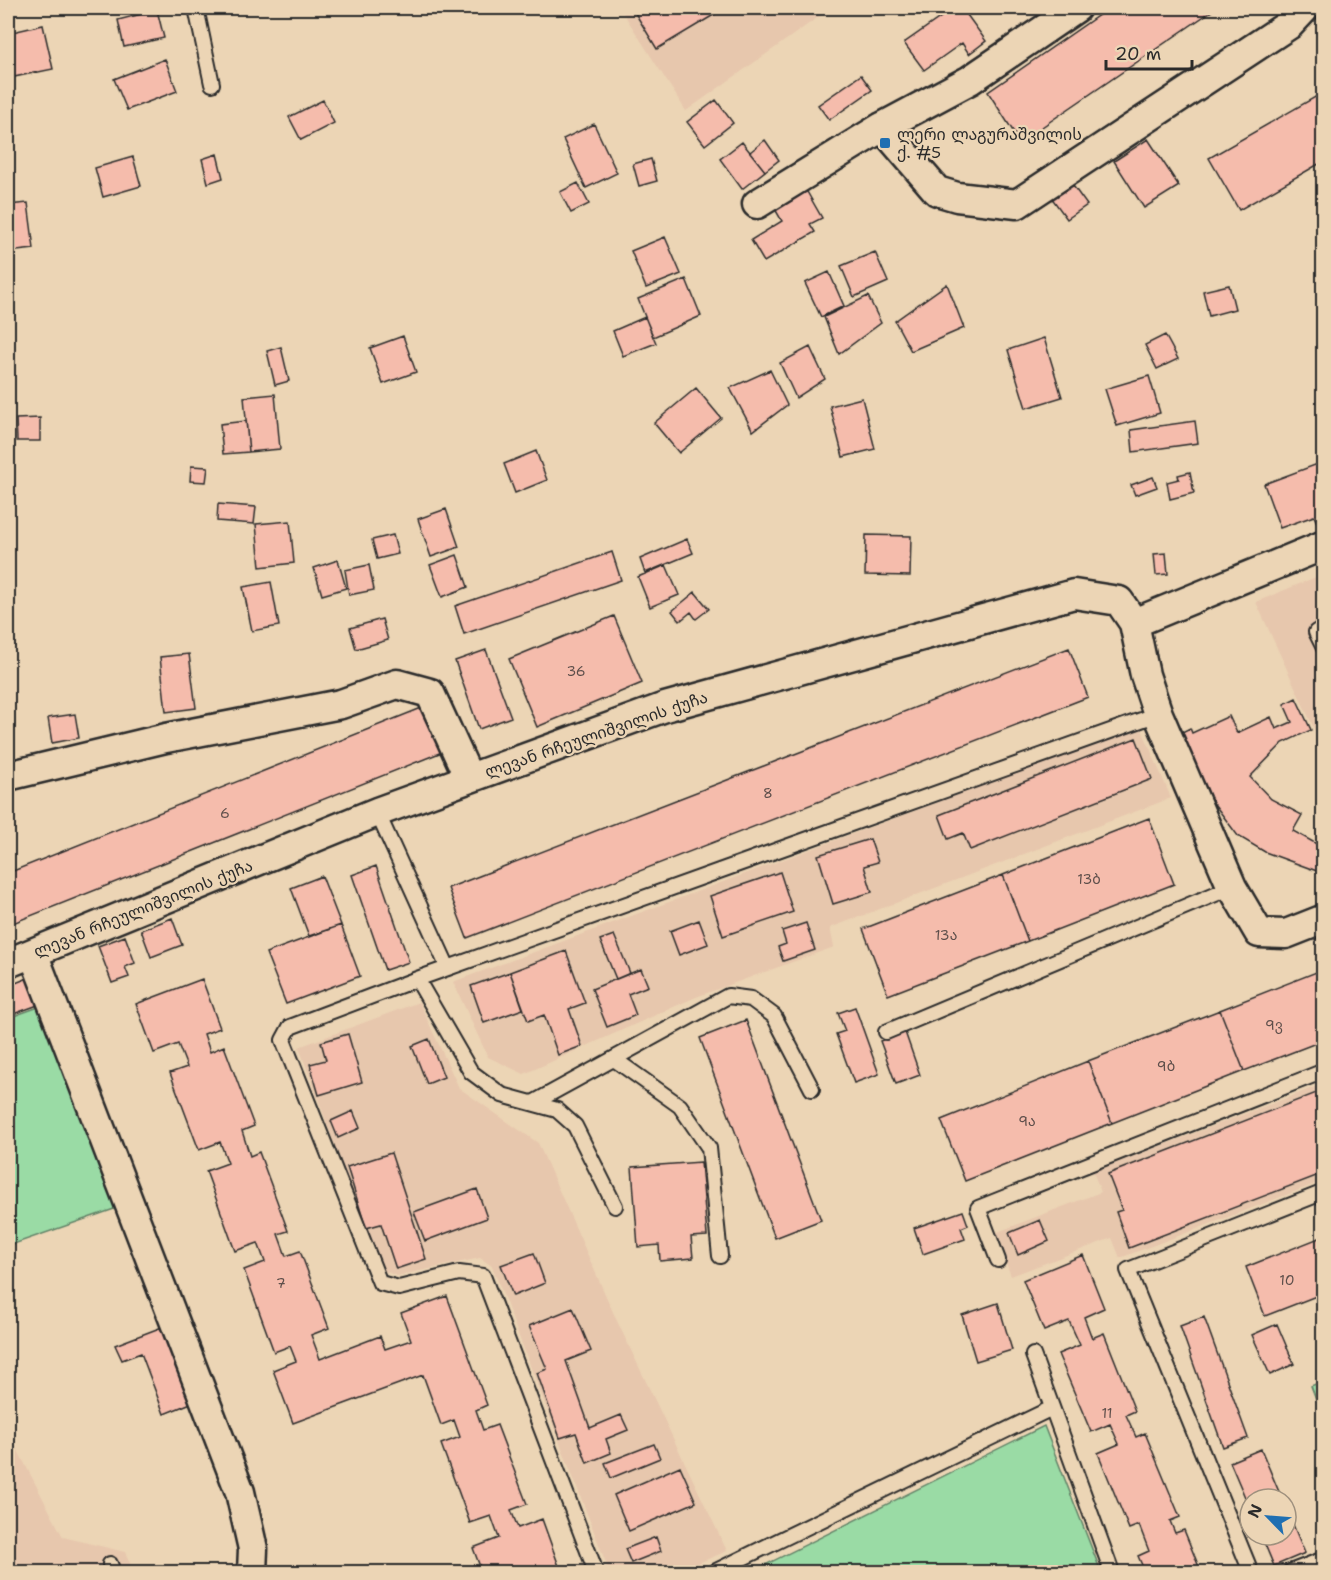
<svg xmlns="http://www.w3.org/2000/svg" width="1331" height="1580" font-family="'Shantell Sans','Noto Sans Georgian',sans-serif">
	<style>
		.built { fill: #e7c7ad }
		.green { fill: #9adba5; stroke: #628368; stroke-width: 1.5 }
		.building { fill: #f5bcac; stroke: #2b2b2b; stroke-width: 1.5 }
		.lines { fill: none; stroke-linecap: round; stroke-linejoin: round }
		.service-casing { stroke: #2b2b2b; stroke-width: 18 }
		.minor-casing { stroke: #2b2b2b; stroke-width: 33 }
		.service { stroke: #ecd5b5; stroke-width: 14 }
		.minor { stroke: #ecd5b5; stroke-width: 28 }
		.poi-dot { fill: #1f6fb2; stroke: #ecd5b5; stroke-width: 2 }
		.labels { text-anchor: middle; stroke-width: 4.5; stroke-linejoin: round; paint-order: stroke }
		.number-label { font-size: 14px; fill: #5e4f4b }
		.poi-label { font-size: 16px; fill: #2b2b2b; stroke: #ecd5b5; text-anchor: start }
		.street-label { font-size: 16px; fill: #2b2b2b; stroke: #ecd5b5 }
	</style>
	<rect width="100%" height="100%" fill="#ecd5b5"/>
	<filter id="ink" filterUnits="userSpaceOnUse"><feTurbulence type="fractalNoise" baseFrequency=".0167" numOctaves="2"/><feDisplacementMap in="SourceGraphic" scale="12" xChannelSelector="R" yChannelSelector="G"/><feConvolveMatrix kernelMatrix="1 2 1 2 8 2 1 2 1" color-interpolation-filters="sRGB"/></filter>
	<g filter="url(#ink)">
		<!-- built -->
		<path class="built" d="M620,8H831L686,111Z
			M1323,574V748L1256,602Z
			M1141,727L1171,798L830,928L834,947L696,997L524,1074L488,1057L453,982Z
			M419,1002L459,1088L538,1143L617,1321L727,1551L677,1572H613L608,1568L492,1266L480,1258L397,1276L380,1269L299,1047Z
			M1323,1084V1181L1120,1258L1112,1238L1011,1276L995,1233L1101,1192L1093,1172Z
			M15,1445L63,1537L125,1552L134,1572H8V1449Z"/>
		<!-- green -->
		<path class="green" d="M47,1004L117,1208L8,1246V1018Z
			M1323,1381V1417L1311,1386Z
			M1044,1426L1101,1572H751Z"/>
		<!-- building -->
		<path class="building" d="M632,8H720L722,10L657,49Z
			M954,8H962L986,41L969,54L962,43L924,70L904,43Z
			M1109,8H1216L1020,142L988,92Z
			M157,10L164,38L124,47L118,20Z
			M43,25L53,69L14,77L8,48V33Z
			M165,59L177,91L127,110L114,79Z
			M861,75L872,90L829,120L818,105Z
			M1324,92V161L1239,210L1209,158Z
			M323,100L334,123L301,140L289,117Z
			M716,100L733,123L705,145L687,122Z
			M594,124L617,173L586,188L563,139Z
			M1148,139L1179,186L1144,208L1114,161Z
			M765,140L779,160L765,171L750,152Z
			M742,142L765,171L742,189L720,159Z
			M217,154L223,178L208,183L202,159Z
			M133,157L141,186L103,197L95,168Z
			M651,159L657,181L639,186L633,164Z
			M578,183L589,204L571,213L560,192Z
			M1071,183L1087,205L1067,219L1051,197Z
			M806,190L822,218L810,224L815,232L764,262L751,240L782,221L775,209Z
			M28,203L34,249L8,252V205Z
			M665,237L681,274L646,288L631,251Z
			M875,252L888,282L854,297L841,266Z
			M829,272L844,306L821,317L805,283Z
			M686,279L701,316L653,337L638,299Z
			M947,284L964,328L911,351L895,321Z
			M1229,285L1235,309L1209,316L1203,291Z
			M868,296L881,323L839,354L824,317Z
			M645,317L656,343L623,356L613,331Z
			M1165,335L1178,359L1157,369L1145,345Z
			M403,336L416,372L383,384L370,348Z
			M1044,338L1062,397L1026,408L1008,350Z
			M281,347L289,381L275,385L267,351Z
			M810,347L825,379L796,398L780,363Z
			M770,370L787,405L753,431L730,388Z
			M1149,376L1160,413L1117,426L1105,389Z
			M696,388L721,418L679,453L654,423Z
			M275,394L280,449L249,452L244,397Z
			M862,398L875,449L843,457L830,406Z
			M40,418V441H17L16,419Z
			M246,421L249,452L223,454L220,424Z
			M1195,421L1198,443L1133,452L1131,430Z
			M536,451L547,480L515,493L504,464Z
			M1323,462L1324,524L1318,525L1314,516L1280,528L1264,484Z
			M191,466L208,467L206,482L190,481Z
			M1190,472L1194,493L1170,499L1167,482L1179,479L1178,475Z
			M1153,477L1157,487L1135,495L1131,485Z
			M218,504L256,507L254,524L217,521Z
			M446,509L459,547L431,557L418,519Z
			M290,521L294,563L260,567L256,524Z
			M393,535L398,554L377,559L372,540Z
			M866,535L911,536L910,576L865,575Z
			M687,539L693,553L645,573L640,559Z
			M612,552L621,580L464,634L455,606Z
			M1166,553L1168,574L1156,575L1154,554Z
			M457,555L468,587L442,597L430,565Z
			M338,560L346,588L322,595L314,568Z
			M369,565L374,590L349,595L345,570Z
			M666,565L679,595L650,607L638,577Z
			M271,582L279,626L252,631L243,587Z
			M695,592L709,609L696,619L691,612L680,621L672,611Z
			M614,616L642,683L537,727L509,659Z
			M382,619L388,640L356,649L350,628Z
			M1069,648L1088,697L467,938L448,888Z
			M486,650L511,717L479,729L455,661Z
			M189,654L196,708L166,712L160,657Z
			M1296,698L1311,730L1283,743L1250,777L1271,799L1302,815L1293,831L1324,848V859L1317,871L1265,852L1238,836L1209,797L1180,733L1190,728L1192,733L1229,716L1237,733L1271,717L1276,729L1292,722L1284,704Z
			M424,707L442,752L8,925V873Z
			M75,714L79,738L52,743L48,718Z
			M1136,738L1152,779L970,850L963,833L948,839L939,815Z
			M1149,818L1174,884L1028,941L1003,875Z
			M870,839L878,862L864,866L872,892L833,904L818,855Z
			M376,866L409,962L385,970L352,875Z
			M780,872L793,912L723,936L710,896Z
			M1003,875L1028,941L888,995L863,929Z
			M322,876L341,925L309,936L291,888Z
			M172,918L182,945L151,957L141,930Z
			M699,920L708,944L679,955L670,931Z
			M806,923L815,950L783,961L778,947L786,944L782,931Z
			M341,925L360,976L286,1004L266,953Z
			M614,935L630,973L616,979L600,940Z
			M125,936L135,963L125,967L129,977L112,983L98,946Z
			M566,951L585,1003L569,1009L582,1046L558,1055L544,1015L528,1021L510,972Z
			M641,969L648,986L628,994L636,1015L607,1027L592,989Z
			M1324,969V1040L1244,1071L1220,1010Z
			M510,972L523,1009L484,1023L471,986Z
			M28,978L38,1005L8,1016V986Z
			M202,979L220,1028L204,1034L210,1052L224,1046L254,1126L242,1131L250,1156L259,1152L288,1231L278,1234L286,1256L300,1251L329,1328L311,1335L320,1359L380,1336L385,1349L411,1340L401,1313L447,1296L487,1405L476,1410L483,1430L497,1425L527,1504L511,1510L518,1528L542,1519L560,1569L550,1572H482L473,1548L499,1538L491,1516L470,1523L441,1444L460,1437L454,1420L441,1425L423,1375L293,1423L273,1370L296,1361L290,1346L274,1352L244,1270L265,1262L258,1243L235,1251L206,1171L228,1163L220,1142L199,1150L170,1073L187,1067L178,1044L154,1053L136,1004Z
			M855,1007L879,1074L854,1083L836,1034L845,1031L838,1013Z
			M1220,1010L1244,1071L1112,1123L1088,1061Z
			M746,1020L821,1220L775,1238L700,1038Z
			M905,1032L920,1075L896,1084L880,1041Z
			M348,1034L362,1082L319,1095L310,1064L326,1060L321,1042Z
			M429,1039L444,1077L427,1084L412,1046Z
			M1088,1061L1112,1123L965,1181L941,1120Z
			M1324,1090V1173L1129,1248L1116,1212L1122,1210L1108,1174Z
			M353,1111L360,1128L338,1138L331,1121Z
			M391,1153L426,1259L396,1269L381,1224L366,1228L347,1167Z
			M701,1162L707,1236L691,1237L693,1258L660,1261L659,1245L638,1247L632,1167Z
			M477,1189L487,1218L425,1241L414,1212Z
			M963,1211L968,1225L961,1228L965,1239L923,1254L914,1228Z
			M1040,1220L1049,1241L1018,1255L1009,1233Z
			M1324,1236V1293L1265,1316L1246,1267Z
			M534,1253L545,1283L513,1296L501,1265Z
			M1083,1255L1104,1308L1084,1317L1092,1338L1104,1333L1135,1411L1126,1415L1136,1437L1145,1433L1180,1517L1170,1521L1175,1533L1184,1530L1201,1572H1145L1138,1556L1149,1551L1139,1525L1129,1529L1098,1453L1119,1444L1110,1424L1091,1432L1058,1354L1080,1345L1069,1321L1044,1331L1023,1280Z
			M998,1303L1012,1350L976,1361L962,1315Z
			M573,1308L591,1351L566,1361L590,1428L621,1415L628,1430L606,1439L611,1453L587,1463L576,1433L560,1438L537,1373L547,1369L529,1326Z
			M1204,1317L1248,1438L1223,1447L1180,1326Z
			M1277,1324L1294,1364L1270,1375L1252,1335Z
			M162,1327L191,1403L164,1414L141,1353L122,1360L115,1345Z
			M654,1444L660,1458L611,1478L605,1463Z
			M1261,1449L1282,1499H1250V1509L1230,1462Z
			M680,1466L696,1502L629,1531L614,1495Z
			M1286,1508L1305,1553L1274,1566L1261,1535H1286Z
			M656,1537L661,1551L631,1563L625,1549Z"/>
		<g class="lines">
			<!-- service casing -->
			<g class="service-casing">
				<path id="service" d="M196,8L212,84
					M1324,628L1316,632L1324,648
					M377,812L448,968
					M417,979L471,1072L502,1095L557,1110L575,1126L615,1206
					M886,1032L1232,887
					M614,1059L680,1106L709,1148L720,1256
					M533,1103L728,996L751,999L774,1016L812,1089
					M998,1260L978,1208L1324,1071
					M1033,1355L1112,1572
					M110,1564L113,1572
					M596,1572L483,1276L459,1273L399,1288L380,1283L283,1040L290,1027L417,979L1158,714
					M714,1572L1052,1408
					M1251,1572L1128,1270L1324,1192
					M1290,1572L1324,1559"/>
			</g>
			<!-- minor casing -->
			<g class="minor-casing">
				<path id="minor" d="M882,127L937,191L957,197L1017,204L1290,24L1305,8
					M757,204L882,127L970,80L1076,8
					M1134,623L1324,545
					M8,776L166,738L341,704L397,684L430,693L469,778
					M33,953L240,1492L253,1549L252,1572
					M8,963L377,812L665,707L1074,594L1119,601L1134,623L1145,675L1158,714L1232,887L1259,933L1286,934L1324,919"/>
			</g>
			<!-- service -->
			<use href="#service" class="service"/>
			<!-- minor -->
			<use href="#minor" class="minor"/>
		</g>
	</g>
	<!-- markers -->
	<rect class="poi-dot" x="879" y="137" width="12" height="12" rx="3"/>
	<g class="labels">
		<!-- number labels -->
		<g class="number-label">
			<text x="576" y="676">36</text>
			<text x="768" y="798">8</text>
			<text x="225" y="818">6</text>
			<text x="1089" y="884">13ბ</text>
			<text x="946" y="940">13ა</text>
			<text x="1274" y="1030">9ვ</text>
			<text x="1166" y="1071">9ბ</text>
			<text x="1027" y="1126">9ა</text>
			<text x="1287" y="1285">10</text>
			<text x="281" y="1288">7</text>
			<text x="1107" y="1418">11</text>
		</g>
		<!-- poi labels -->
		<g class="poi-label">
			<text x="897" y="140">ლერი ლაგურაშვილის<tspan x="897" dy="18">ქ. #5</tspan></text>
		</g>
		<!-- street labels -->
		<g class="street-label">
			<text transform="translate(596 734) rotate(-19)" y="6">ლევან რჩეულიშვილის ქუჩა</text>
			<text transform="translate(143 908) rotate(-22)" y="6">ლევან რჩეულიშვილის ქუჩა</text>
		</g>
	</g>
	<!-- margin -->
	<rect width="1331" height="1580" fill="none" stroke="#ecd5b5" stroke-width="30"/>
	<rect x="15" y="15" width="1301" height="1550" fill="none" stroke="#2b2b2b" stroke-width="2" filter="url(#ink)"/>
	<!-- north arrow -->
	<g transform="translate(1268 1517) rotate(295)"><circle r="28" fill="#ecd5b5" stroke="#9f917e" stroke-width="1.5"/>
	<path d="M0-4.5L10 22L0 15L-10 22Z" fill="#1f6fb2"/>
	<text y="-9" font-size="16" font-weight="bold" text-anchor="middle" fill="#2b2b2b">N</text>
	</g>
	<!-- scale -->
	<path d="M1106 60v9h86v-9" fill="none" stroke="#2b2b2b" stroke-width="3"/>
	<text x="1115" y="60" font-size="18" fill="#2b2b2b" stroke="#ecd5b5" stroke-width="4.5" paint-order="stroke">20 m</text>
</svg>
